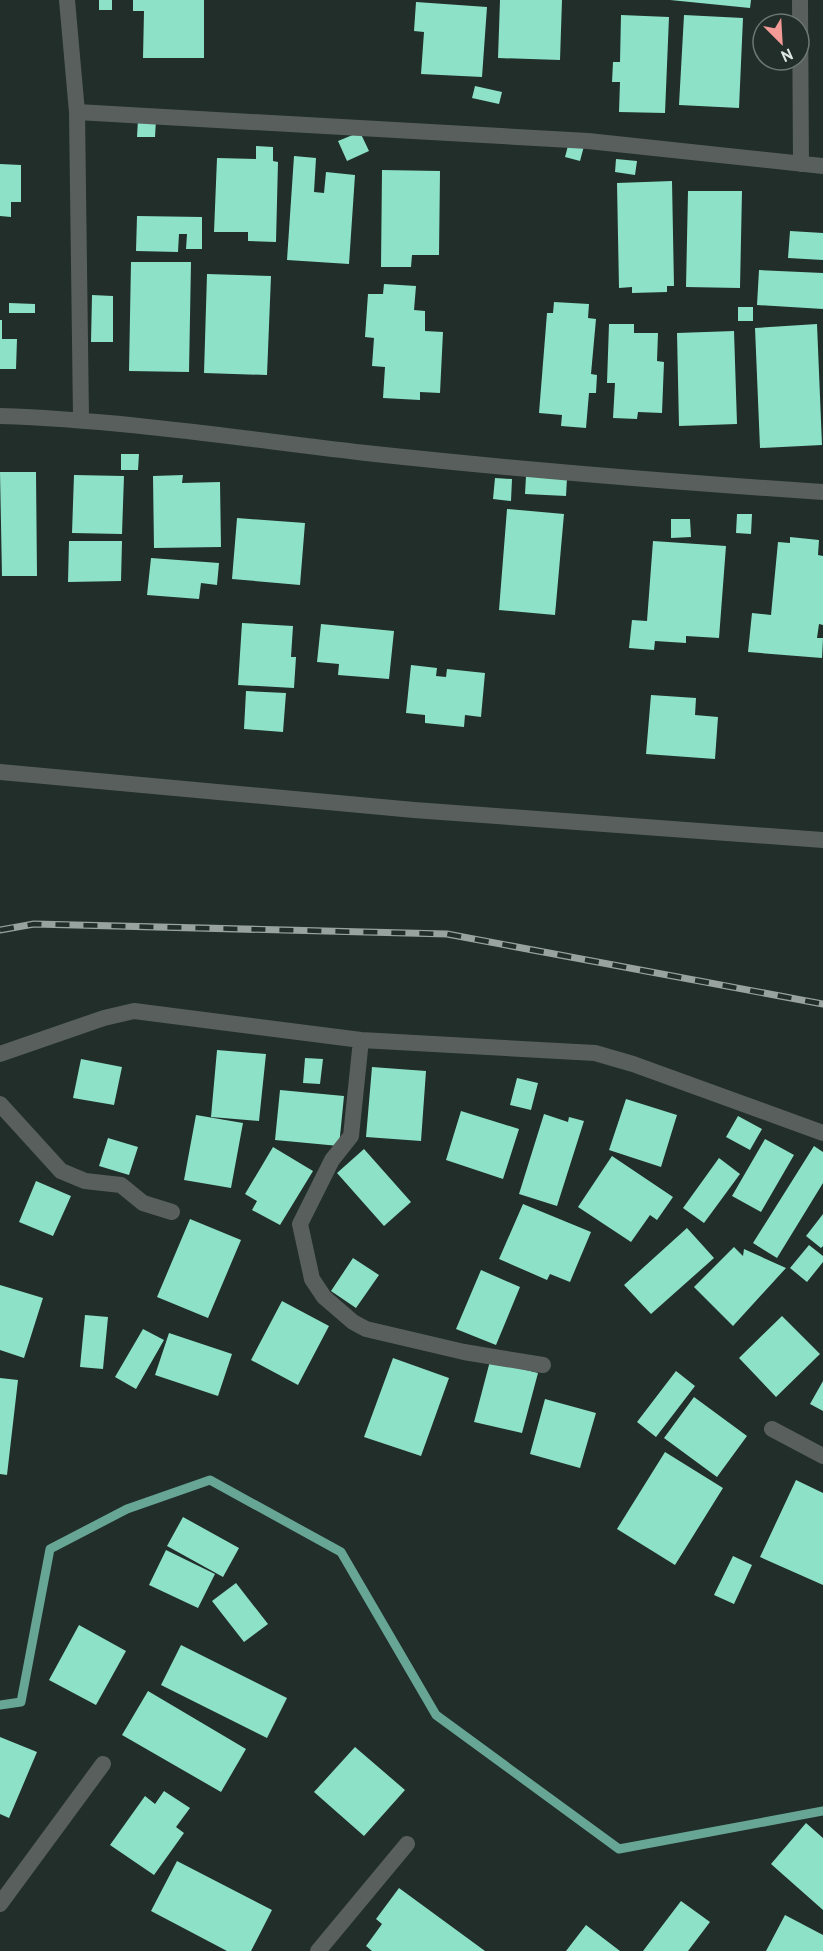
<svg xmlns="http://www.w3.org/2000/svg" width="823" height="1951" font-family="'PT Sans',sans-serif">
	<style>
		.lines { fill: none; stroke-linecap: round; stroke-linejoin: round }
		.stream { stroke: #67a695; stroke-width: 9 }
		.building { fill: #8de1c7 }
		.minor { stroke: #595f5c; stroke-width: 16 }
		.rail-casing { stroke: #98a29e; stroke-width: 7 }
		.rail { stroke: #212e29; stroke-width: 4.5; stroke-dasharray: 14; stroke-linecap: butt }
	</style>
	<rect width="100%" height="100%" fill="#212e29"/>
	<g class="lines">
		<!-- stream -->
		<path class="stream" d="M0,1705L21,1702L50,1549L127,1509L210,1480L341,1552L436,1715L619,1849L823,1811"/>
	</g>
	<!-- building -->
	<path class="building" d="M99,0H112V10H99Z
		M133,0H204V58H143L144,11H133Z
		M500,0H562L560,60L498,58Z
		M670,0H751L750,8Z
		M416,2L487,7L482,77L421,74L424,32L414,31Z
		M621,15L669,17L665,113L619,112L620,82H612L613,62H620Z
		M684,15L743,18L739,108L679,105Z
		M475,86L502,92L499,104L472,98Z
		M138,119L156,120L155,137H137Z
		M360,132L369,151L347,161L338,141Z
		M569,142L584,146L580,161L565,157Z
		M256,146L273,147V161L278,162L276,242L248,241V232H214L217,158L256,159Z
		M294,156L316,158L314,192L324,193L326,172L355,175L349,264L287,260Z
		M616,159L637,161L635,175L615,172Z
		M0,164L21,165V202H11V217L0,216Z
		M382,170L440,171L439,255H412L411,267H381Z
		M672,181L674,286H667V292L632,293V287L619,288L617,183Z
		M688,191H742L740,288L686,287Z
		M137,216L202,217V249H186L187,234H179L178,252L136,251Z
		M790,231L823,233V260L788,258Z
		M131,262H191L189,372L129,371Z
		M759,270L823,273V309L757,305Z
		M207,274L271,276L267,375L204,373Z
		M384,284L416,286L414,310L425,311V331L443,332L440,393L420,392V400L383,398L385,367L372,366L374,338L365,337L368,294H383Z
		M92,295L113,296V342H91Z
		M554,302L589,304L588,318L596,319L591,374L597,375L596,393H589L586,428L561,426L562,415L539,413L547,313H553Z
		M9,303L35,304V313H9Z
		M738,307H753V321H738Z
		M0,320H2V339H17L16,369H0Z
		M609,324H634V333H658L657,361L664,362L662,413L638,412L637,419L613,418L615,383H607Z
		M817,324L822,445L760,448L755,328Z
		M734,331L737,424L679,426L677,333Z
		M121,454H139L138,470H121Z
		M0,472H36L37,576H2Z
		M74,475L124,476L122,534L72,533Z
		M183,475L182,483L220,482L221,547L154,548L153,476Z
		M526,476L567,478L566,496L525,494Z
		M495,478L512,479L511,501L493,499Z
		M507,509L564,514L555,615L499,610Z
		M737,514H752L751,534L736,533Z
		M237,518L305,523L300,585L232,579Z
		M671,519H690L691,537L671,538Z
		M790,537L819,540L818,555L823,556V625L819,624L817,638H823L822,658L748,652L752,613L771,615L778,542L790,543Z
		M69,541H122L121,581L68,582Z
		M653,541L726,546L719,638L686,636V643L655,641L654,650L629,648L632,620L647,621Z
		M151,558L219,563L217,585L201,583L199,599L147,595Z
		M242,623L293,626L291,657H296L294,688L238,685Z
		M321,624L394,631L389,679L338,675L339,664L317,662Z
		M411,665L437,668L436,676L446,677L447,669L485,673L481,717L465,715L464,727L425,723V715L406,713Z
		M246,691L286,693L283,732L244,729Z
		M651,695L696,698L695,715L718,717L715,759L646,754Z
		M217,1050L266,1054L259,1121L211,1117Z
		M305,1058L323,1059L320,1084L303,1083Z
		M81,1059L122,1067L114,1105L73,1098Z
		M372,1067L426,1071L421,1141L366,1137Z
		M517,1078L538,1083L531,1110L510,1105Z
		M280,1090L344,1096L339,1146L275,1140Z
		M626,1099L677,1115L661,1167L609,1150Z
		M461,1111L519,1129L503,1179L446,1160Z
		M544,1114L568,1122L569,1117L584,1121L557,1206L519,1194Z
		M196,1115L243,1123L231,1188L184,1180Z
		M738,1116L762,1129L750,1150L726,1137Z
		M108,1138L138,1147L129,1175L99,1166Z
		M765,1139L794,1155L761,1212L732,1196Z
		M814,1146L823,1152V1183L777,1258L753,1243Z
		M273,1147L313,1171L280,1225L252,1210L257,1201L245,1194Z
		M364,1149L411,1202L384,1226L337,1173Z
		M612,1156L673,1197L657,1220L650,1215L631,1242L578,1207Z
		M719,1158L740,1174L704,1223L683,1208Z
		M36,1181L71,1196L53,1236L19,1222Z
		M523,1204L591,1232L570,1282L550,1274L547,1280L499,1259Z
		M823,1214V1246L821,1248L806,1236Z
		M190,1219L241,1240L208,1318L157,1297Z
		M687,1228L714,1258L651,1314L624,1285Z
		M809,1245L823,1256V1262L807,1282L790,1268Z
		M734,1247L743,1256L744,1249L786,1268L733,1326L694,1287Z
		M353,1258L379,1275L356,1308L331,1291Z
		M481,1270L520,1287L496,1345L456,1329Z
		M0,1285L43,1298L24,1358L0,1350Z
		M282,1301L329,1326L298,1385L251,1360Z
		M85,1315L108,1317L103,1369L80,1367Z
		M782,1316L820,1354L776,1397L739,1358Z
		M143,1329L164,1340L136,1389L115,1377Z
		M169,1333L232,1354L218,1396L155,1375Z
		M393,1358L449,1378L421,1456L364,1437Z
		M490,1361L538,1373L522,1433L474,1422Z
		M676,1371L695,1386L656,1437L637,1422Z
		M0,1378L18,1380L7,1475L0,1474Z
		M823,1381V1411L810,1404Z
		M694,1397L747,1436L717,1477L664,1438Z
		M545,1399L596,1413L580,1468L530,1454Z
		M665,1452L723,1488L675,1565L617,1529Z
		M796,1480L823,1493V1585L760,1557Z
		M183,1517L239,1548L223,1577L167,1546Z
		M166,1550L215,1574L198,1608L149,1585Z
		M733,1556L752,1565L734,1604L714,1595Z
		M236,1583L268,1624L244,1642L212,1601Z
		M79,1625L126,1651L96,1705L49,1680Z
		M181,1645L287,1698L267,1738L161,1685Z
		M148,1691L246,1749L221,1792L122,1735Z
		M0,1737L37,1752L9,1818L0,1814Z
		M355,1747L405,1790L364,1836L314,1792Z
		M164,1791L190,1808L176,1827L184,1833L154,1875L110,1845L145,1796L155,1804Z
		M806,1823L823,1838V1910L771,1864Z
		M177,1861L272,1910L251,1951H227L151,1911Z
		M399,1888L485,1951H372L366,1946L382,1924L376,1919Z
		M681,1901L710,1922L688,1951H643Z
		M785,1915L823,1935V1951H766Z
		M586,1925L620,1951H566Z"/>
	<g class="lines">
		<!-- minor -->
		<path class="minor" d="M67,0L77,112L81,418
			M800,0L801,164
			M77,112L588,141L823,166
			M0,416C126,420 250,440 375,454C524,470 673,482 823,492
			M0,772L414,810L823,840
			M361,1040L351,1136L332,1160L300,1224L312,1279L324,1297L353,1322L366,1329L464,1352L543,1365
			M0,1054L104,1018L134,1011L361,1040L595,1053L633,1064L823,1133
			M0,1104L61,1171L85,1181L121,1185L143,1203L172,1212
			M772,1429L823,1456
			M0,1904L103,1764
			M318,1951L407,1844"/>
		<!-- rail casing -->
		<g class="rail-casing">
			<path id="rail" d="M0,930L34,924L447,934L823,1004"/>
		</g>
		<!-- rail -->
		<use href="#rail" class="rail"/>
	</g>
	<!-- north arrow -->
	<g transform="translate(781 42) rotate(156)"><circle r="28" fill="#212e29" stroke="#6d7874" stroke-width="1.5"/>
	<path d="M0-4.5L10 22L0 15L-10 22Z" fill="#f59b97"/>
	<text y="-9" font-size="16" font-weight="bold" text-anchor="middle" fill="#e0e8e5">N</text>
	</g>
</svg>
